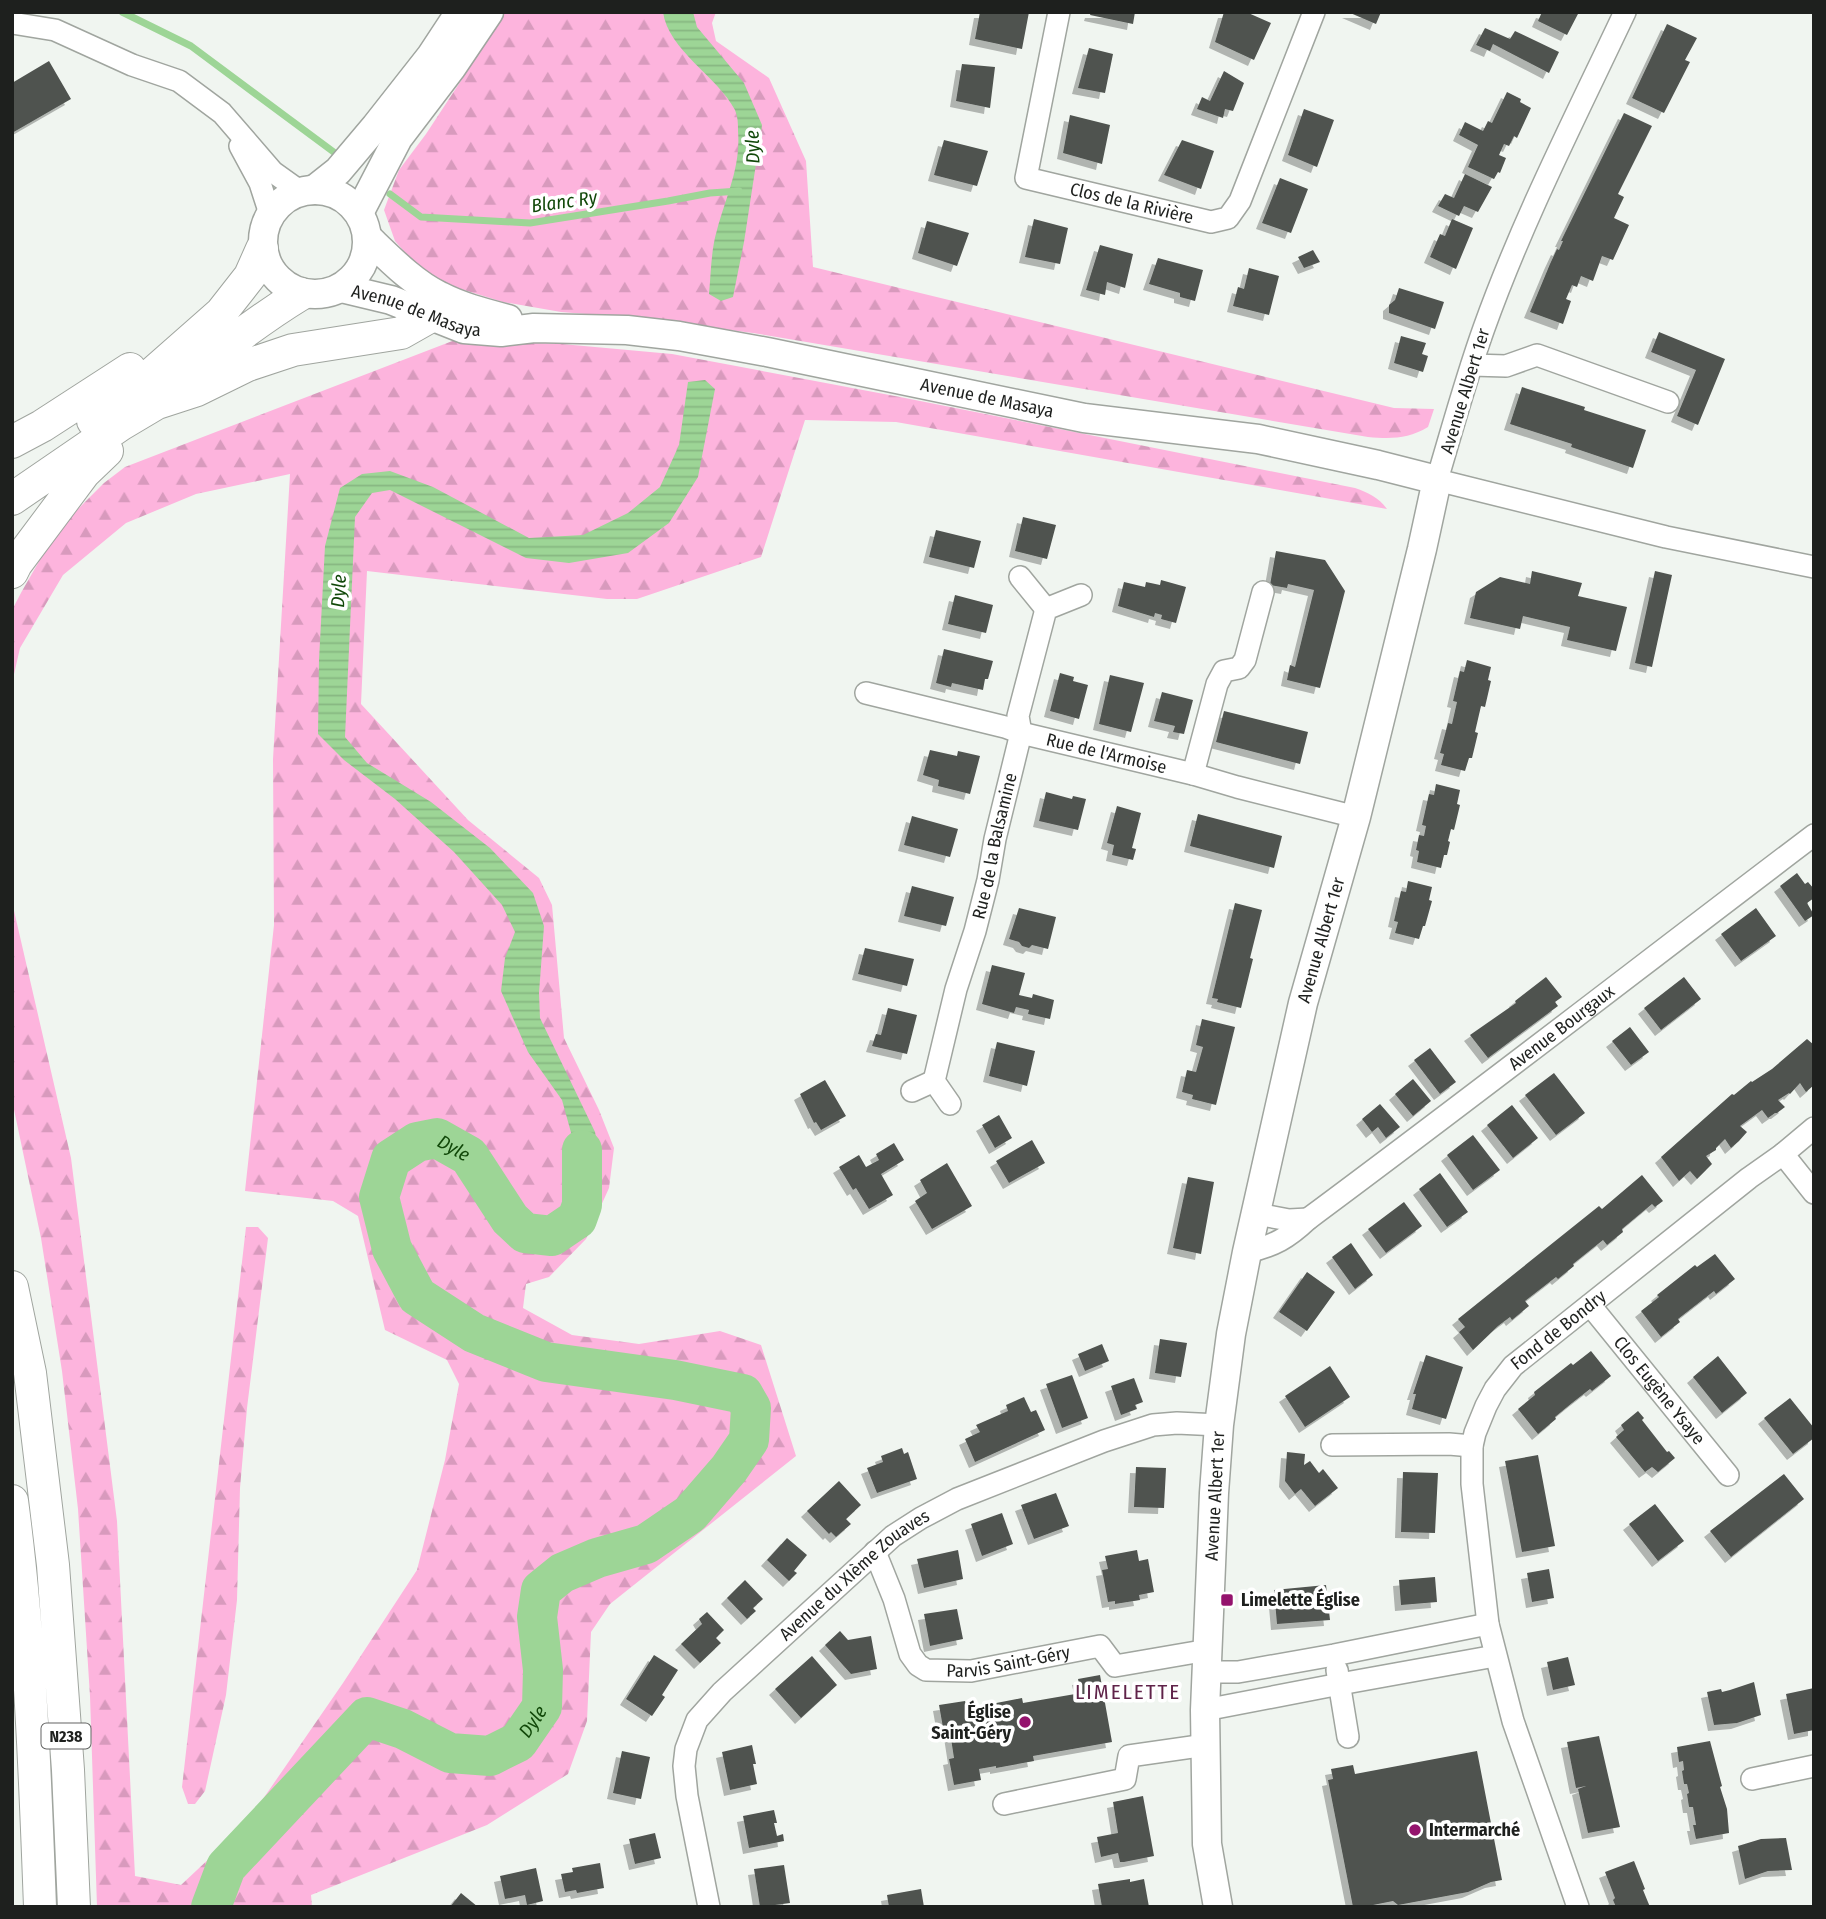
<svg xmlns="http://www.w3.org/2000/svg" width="1826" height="1919" font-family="'Fira Sans Condensed',sans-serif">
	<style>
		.forest { fill: url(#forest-firs) }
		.water { fill: url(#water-rules) }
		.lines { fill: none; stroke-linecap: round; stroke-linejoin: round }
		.stream { stroke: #9dd596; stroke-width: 7 }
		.river { stroke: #9dd596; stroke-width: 40 }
		.building { fill: #4f534f; filter: url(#shadow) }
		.minor-casing { stroke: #a0a59f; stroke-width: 24 }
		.major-casing { stroke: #a0a59f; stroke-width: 31 }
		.highway-casing { stroke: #a0a59f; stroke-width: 34 }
		.minor { stroke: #fff; stroke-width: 21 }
		.major { stroke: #fff; stroke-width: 28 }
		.highway { stroke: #fff; stroke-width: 32 }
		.poi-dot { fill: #94136d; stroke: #fff; stroke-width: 2.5 }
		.labels { text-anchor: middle; stroke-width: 7; stroke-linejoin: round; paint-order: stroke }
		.shield { fill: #fff; stroke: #626362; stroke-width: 2 }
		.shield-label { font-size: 16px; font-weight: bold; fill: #1e201e }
		.street-label { font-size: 18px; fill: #1e201e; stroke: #fff }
		.poi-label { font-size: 18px; font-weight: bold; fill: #1e201e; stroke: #fff; text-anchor: start }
		.water-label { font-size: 19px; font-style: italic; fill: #114809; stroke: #fff }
		.quarter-label { font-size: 21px; letter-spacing: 2px; fill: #5f2349; stroke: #fff }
	</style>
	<defs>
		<pattern id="forest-firs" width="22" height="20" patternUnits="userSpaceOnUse" patternTransform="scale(1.75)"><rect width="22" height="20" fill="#fdb4dd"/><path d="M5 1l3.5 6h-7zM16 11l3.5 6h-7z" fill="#d89abd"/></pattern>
		<pattern id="water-rules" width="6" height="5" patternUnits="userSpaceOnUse" patternTransform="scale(1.75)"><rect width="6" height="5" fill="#9dd596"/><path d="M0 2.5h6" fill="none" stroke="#87b781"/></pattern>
		<filter id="shadow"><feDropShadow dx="-6" dy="6" stdDeviation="0" flood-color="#0004"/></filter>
	</defs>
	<rect width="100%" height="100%" fill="#f0f5f0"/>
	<!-- forest -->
	<path class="forest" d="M501,12H716L712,23L716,41L769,78L806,161L813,267L1394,408L1434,409L1428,427C1408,439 1391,439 1368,437L753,333L636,318L561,312L503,302L451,286L416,265L395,241L384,210L399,170L426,134L468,70Z
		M455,340L562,344L672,354L900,397L1355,488C1369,493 1378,497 1387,509L896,422L805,420L761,557L637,599H607L367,571L361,704L468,820L539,878L552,905L564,1038L599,1110L614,1148L609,1188L586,1239L549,1277L526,1284L523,1308L572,1335L639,1344L720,1331L761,1345L796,1456L610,1604L591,1632L587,1721L568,1774L487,1825L311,1895L312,1907H97L90,1696L78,1509L62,1371L41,1238L12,1100V902L71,1158L117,1521L135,1876L181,1885L245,1825L343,1683L417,1570L445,1460L459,1384L447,1360L385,1330L358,1216L333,1201L245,1191L274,925L273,759L290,474L196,494L126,523L63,575L20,648L12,683V610L22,591L45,551L68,519L104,483L125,467Z
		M246,1227H258L268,1238L247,1408L240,1488L237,1600L226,1695L205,1791L195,1804H188L182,1787Z"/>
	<!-- water -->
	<path class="water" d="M663,12H693L697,27L744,83L762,125L744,242L733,297L721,301L709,294C711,273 711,250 717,230C726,196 741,167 738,131C738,124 738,117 735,110C718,77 668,50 663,12Z
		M705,380L715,389L698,477L669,523L628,553L569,563L526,558L390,490L372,493L355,517L345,737L367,763L431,802L490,848L533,893L544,926L539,993L540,1018L595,1132L602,1169L592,1203L582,1205L573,1199L575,1147L562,1100L528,1052L501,991L505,958L515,932L502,905L454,852L395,799L344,760L318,734L319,660L325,546L340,488L362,474L390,471L433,487L529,538L583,535L628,513L660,487L679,445L688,382Z"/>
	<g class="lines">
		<!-- stream -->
		<path class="stream" d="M122,12L191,46L335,153
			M390,194L421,217L530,223L668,201L710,193L739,191"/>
		<!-- river -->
		<path class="river" id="s1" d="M211,1907L226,1867L367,1717L403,1729L450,1753L490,1756L518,1742L542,1707L543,1670L537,1617L541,1590L562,1573L597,1558L646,1544L690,1514L729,1469L749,1440L751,1408L743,1394L675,1380L546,1362L474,1333L417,1296L392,1249L379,1197L391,1159L417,1142L437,1138L469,1156L510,1219L525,1233L552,1236L577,1219L582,1205V1150"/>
	</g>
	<!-- building -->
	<path class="building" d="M980,12H1029L1022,49L975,39Z
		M1091,12H1135L1133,24L1090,15Z
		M1224,12H1246L1271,23L1254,60L1215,42Z
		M1348,12H1381L1376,24Z
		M1542,12L1550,14L1551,12H1579L1567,35L1538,21Z
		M1667,24L1697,38L1685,60L1690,62L1664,113L1632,98Z
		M1485,28L1510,39L1515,31L1559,52L1549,73L1493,44L1490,51L1476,45Z
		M1089,48L1113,54L1105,93L1078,88Z
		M49,61L71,99L12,133V83Z
		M962,64L995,67L990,108L956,101Z
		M1224,71L1244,83L1233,111L1225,109L1223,118L1197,109L1202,97L1210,101Z
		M1507,92L1521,99L1520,102L1531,108L1517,138L1514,136L1509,146L1504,144L1499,155L1506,158L1500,173L1498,172L1494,179L1468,167L1478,145L1459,135L1465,122L1483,131L1488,121L1492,123Z
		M1304,109L1334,120L1317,167L1288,155Z
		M1624,113L1652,126L1618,194L1624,197L1614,218L1629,225L1613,260L1602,256L1593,281L1581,276L1577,287L1572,285L1566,299L1571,301L1563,324L1530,312L1550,264L1557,249L1559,250L1563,241H1561Z
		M1070,115L1110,125L1102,164L1063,153Z
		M944,140L988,151L977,186L934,175Z
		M1182,140L1214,151L1201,189L1164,175Z
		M1465,174L1492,187L1478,212L1464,206L1459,216L1438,206L1445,194L1454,198Z
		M1280,178L1308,189L1291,233L1262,223Z
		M1034,219L1068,228L1060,264L1025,257Z
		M1452,219L1473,228L1456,269L1430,257L1440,234L1445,236Z
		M927,221L969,233L957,266L918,253Z
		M1100,245L1133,254L1125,288L1107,282L1105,295L1086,290Z
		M1313,250L1320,262L1304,268L1298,257Z
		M1158,258L1203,270L1195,301L1180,297V293L1149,284Z
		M1249,268L1279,276L1269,315L1233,306L1238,287L1244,289Z
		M1399,288L1444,302L1435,329L1389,313V305L1395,300Z
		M1659,332L1725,359L1698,425L1677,416L1696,370L1651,352Z
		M1401,336L1426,343L1422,354L1428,356L1423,372L1394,363Z
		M1522,387L1585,407L1584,410L1646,430L1633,468L1571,447L1572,444L1510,424Z
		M1023,517L1056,525L1047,559L1015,551Z
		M936,530L981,541L974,568L929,557Z
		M1276,551L1325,560L1345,591L1320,688L1287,680L1290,665L1295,667L1314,590L1288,584L1287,588L1270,585Z
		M1532,571L1582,583L1578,596L1627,607L1616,651L1567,640L1570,627L1523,616L1520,629L1470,618L1476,592L1500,577L1530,584Z
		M1655,571L1672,575L1652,667L1635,663Z
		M1161,580L1186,587L1176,623L1161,619L1162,615L1155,613L1154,617L1118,606L1124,582L1145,587L1146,582L1160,585Z
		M955,595L993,605L986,633L948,624Z
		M944,649L993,661L988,679H985L983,690L952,683L951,687L936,683Z
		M1467,660L1491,667L1488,680L1491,681L1485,707L1481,706L1475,732L1478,733L1472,758H1469L1465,771L1441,765L1444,754L1440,753L1448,723L1452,724L1457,702L1453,701L1460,671L1464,672Z
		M1060,673L1074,677L1073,681L1088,685L1079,719L1050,711Z
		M1110,675L1144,683L1131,732L1099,724Z
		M1162,692L1193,700L1184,734L1173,732L1175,726L1154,721Z
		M1224,711L1308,732L1300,764L1216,742Z
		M930,750L957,756L958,751L980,756L970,794L938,786L939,780L923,775Z
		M1436,784L1460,790L1457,804L1460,805L1454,830L1451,829L1448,841L1450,842L1447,855H1444L1441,868L1417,862L1419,851L1416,850L1419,835L1424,836L1426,826L1422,825L1429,794L1434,795Z
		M1046,792L1072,799L1073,796L1086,799L1078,830L1039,821Z
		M1117,806L1141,813L1132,848L1136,849L1133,860L1112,855L1114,845L1107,843Z
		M1198,814L1282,836L1274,868L1190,846Z
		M912,816L958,829L950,857L904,845Z
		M1797,873L1805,884L1808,882L1814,889V898L1807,903L1814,915L1805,921L1780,886Z
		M1408,881L1432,887L1429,900L1432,901L1425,926H1423L1419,939L1395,933L1398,922L1394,921L1401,891L1406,892Z
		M912,886L954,897L946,926L904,916Z
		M1235,903L1262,910L1250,958L1253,959L1241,1008L1217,1002L1218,999L1212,998Z
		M1019,908L1056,917L1048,949L1032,945L1029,948L1022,946L1019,942L1009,939Z
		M1756,908L1776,936L1741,961L1721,934Z
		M865,948L914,959L907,986L858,974Z
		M992,965L1025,973L1019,995L1032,998L1033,994L1054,1000L1050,1019L1028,1014L1029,1010L1016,1007L1014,1013L982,1004Z
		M1546,977L1562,997L1555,1002L1558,1006L1488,1058L1470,1035L1516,1003L1515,1001Z
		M1684,977L1701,999L1661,1030L1644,1008Z
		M888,1008L917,1015L907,1054L872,1046L876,1034L881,1035Z
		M1202,1019L1235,1027L1216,1105L1192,1099L1193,1095L1182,1092L1187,1070L1196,1072L1203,1047L1196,1045Z
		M1630,1027L1649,1052L1631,1065L1612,1041Z
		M1807,1039L1814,1045V1085L1806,1092L1800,1083L1790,1094L1789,1093L1778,1100L1785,1107L1777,1113H1775L1768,1118L1762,1110L1740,1126L1747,1132L1739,1141L1731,1148L1725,1139L1716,1148V1150L1706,1156L1712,1164L1697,1179L1690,1171L1679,1181L1661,1157L1732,1094L1734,1095L1751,1081L1752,1082L1772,1069Z
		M997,1042L1035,1051L1027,1086L989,1076Z
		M1430,1048L1456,1082L1440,1094L1414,1060Z
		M1554,1073L1585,1113L1556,1135L1525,1095Z
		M1413,1079L1431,1101L1413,1116L1395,1094Z
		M825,1080L846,1116L821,1130L816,1122L814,1123L800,1094Z
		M1380,1104L1400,1127L1386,1138L1378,1127L1372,1132L1362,1119Z
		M1512,1105L1538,1138L1513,1158L1487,1125Z
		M999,1115L1012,1138L995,1148L982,1125Z
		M1473,1135L1500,1170L1473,1190L1447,1155Z
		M1032,1140L1045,1163L1009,1183L996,1161Z
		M894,1143L904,1160L881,1174L893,1195L869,1209L856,1188L853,1190L839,1167L859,1155L866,1167L879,1160L876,1154Z
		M947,1163L972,1206L932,1229L915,1201L927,1193L920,1180Z
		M1440,1173L1468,1212L1447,1227L1419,1189Z
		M1642,1175L1663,1201L1655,1207L1652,1204L1622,1229L1623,1232L1607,1245L1603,1240L1573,1264L1574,1266L1558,1279L1556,1277L1525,1301L1529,1306L1512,1320L1510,1317L1498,1326L1473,1350L1459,1332L1465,1327L1458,1319L1599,1206L1602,1209Z
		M1188,1177L1214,1182L1201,1254L1173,1248Z
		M1404,1202L1422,1226L1386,1253L1368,1229Z
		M1351,1243L1373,1275L1355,1289L1332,1257Z
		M1715,1254L1735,1279L1716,1294L1714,1291L1678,1319L1680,1322L1661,1337L1641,1311L1659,1297L1657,1295L1695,1265L1697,1267Z
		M1307,1272L1335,1292L1307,1331L1279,1312Z
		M1160,1339L1187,1343L1181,1377L1155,1373Z
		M1102,1344L1109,1361L1085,1371L1078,1354Z
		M1591,1351L1611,1376L1592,1391L1590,1389L1572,1403L1555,1417L1556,1419L1538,1434L1518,1409L1535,1395L1534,1392L1571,1363L1573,1365Z
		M1426,1355L1463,1367L1446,1419L1412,1409L1416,1394H1413Z
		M1718,1356L1747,1393L1722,1413L1693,1377Z
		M1330,1366L1350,1397L1305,1427L1285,1396Z
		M1072,1375L1088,1418L1062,1428L1046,1384Z
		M1134,1378L1143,1402L1135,1405L1137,1409L1121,1415L1111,1386Z
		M1024,1397L1031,1412L1036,1410L1045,1430L975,1462L965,1439L980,1432L976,1425L1008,1411L1006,1405Z
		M1790,1398L1814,1428V1438L1793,1454L1764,1418Z
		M1638,1411L1644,1418L1642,1420L1667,1452L1669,1451L1675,1458L1658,1472L1652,1467L1645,1472L1616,1437L1624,1430L1621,1425Z
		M902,1448L904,1454L908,1452L917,1479L877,1493L867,1468L883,1462L881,1456Z
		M1287,1452L1305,1454L1304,1465L1310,1461L1319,1473L1323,1469L1338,1488L1315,1506L1301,1489L1295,1494L1285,1481Z
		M1538,1455L1555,1546L1522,1552L1505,1461Z
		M1136,1467L1166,1468L1164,1508L1134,1507Z
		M1403,1472L1438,1473L1435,1533L1401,1532Z
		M1784,1474L1804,1499L1731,1557L1710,1531Z
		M839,1481L861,1505L846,1519L851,1524L836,1537L831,1532L829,1534L807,1511Z
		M1056,1493L1069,1526L1034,1539L1021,1505Z
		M1655,1504L1684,1541L1658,1561L1629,1524Z
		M1002,1513L1013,1544L982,1556L971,1524Z
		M787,1538L807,1555L794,1571L797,1573L789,1581L767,1560Z
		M958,1550L963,1579L924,1588L917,1559Z
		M1137,1550L1139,1561L1148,1559L1154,1592L1139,1595L1140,1600L1115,1604V1601L1108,1602L1102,1570L1108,1569L1105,1556Z
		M1549,1569L1554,1598L1532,1602L1527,1573Z
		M1435,1577L1437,1602L1401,1605L1399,1580Z
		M745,1580L763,1599L753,1608L756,1611L747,1619L727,1598Z
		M1326,1585L1330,1620L1277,1624L1274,1590Z
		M957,1609L963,1639L930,1646L924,1614Z
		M707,1612L724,1630L716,1638L721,1643L700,1663L681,1644L702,1624L699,1619Z
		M840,1631L848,1640L871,1636L877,1669L851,1674L825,1645Z
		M654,1655L678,1670L662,1695L665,1697L652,1716L626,1699Z
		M812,1656L837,1685L801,1718L775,1689Z
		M1568,1657L1575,1685L1553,1690L1547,1662Z
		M1100,1675L1112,1742L1033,1756L1034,1761L996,1768V1766L979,1769L981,1780L954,1785L949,1759L954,1758L950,1732L944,1733L939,1705L965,1701L968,1712L986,1709V1705L1022,1698L1023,1703L1081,1693L1078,1679Z
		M1754,1682L1761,1715L1737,1723L1714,1725L1707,1692L1721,1689L1722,1692L1730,1690Z
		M1814,1688V1730L1794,1734L1786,1694Z
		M1599,1736L1620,1827L1588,1833L1578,1789L1586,1786L1576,1788L1567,1742Z
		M1710,1741L1722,1786L1720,1787L1727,1809L1729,1833L1696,1839L1693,1825H1696L1693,1807H1689L1687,1794L1689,1793L1687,1784H1684L1682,1771L1684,1770L1683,1761L1679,1762L1677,1747Z
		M752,1745L756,1764H753L757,1784L730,1790L722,1752Z
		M622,1751L650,1757L641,1799L613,1793Z
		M1477,1751L1502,1880L1491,1882L1468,1892L1398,1905L1393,1901L1363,1907H1353L1328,1780L1333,1779L1331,1769L1353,1765L1355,1774Z
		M1143,1796L1154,1856L1124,1862H1120L1118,1853L1101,1857L1097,1837L1118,1833L1113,1802Z
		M774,1810L777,1823H774L777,1836L783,1834L784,1841L749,1848L743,1816Z
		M655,1833L661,1858L635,1864L629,1839Z
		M1786,1838L1792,1870L1768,1871L1745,1879L1738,1846L1761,1839Z
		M1634,1861L1645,1889L1643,1890L1650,1907H1616L1613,1900L1615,1898L1605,1872Z
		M600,1863L604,1888L577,1893L576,1890L565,1892L561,1874L573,1872L572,1868Z
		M784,1865L790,1903L760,1907L754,1869Z
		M536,1868L543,1901L527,1905L525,1895L505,1899L500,1876Z
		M1130,1879V1882L1144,1879L1149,1907H1102L1098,1884Z
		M921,1889L924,1907H889L887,1895Z
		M461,1893L478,1907H450Z"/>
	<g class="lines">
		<!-- minor casing -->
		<g class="minor-casing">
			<g id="minor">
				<path id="s2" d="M1059,12L1026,178L1211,222L1228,218L1240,201L1314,12"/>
				<path d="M1625,12C1576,116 1523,219 1484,328C1466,378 1452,430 1437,480L1666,537L1814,567"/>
				<path d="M12,23L55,30L132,65L179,81L222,113L273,172L301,192"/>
				<path d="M240,146L260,183L270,214"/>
				<path d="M1472,365L1506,366L1537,355L1668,402"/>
				<path d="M1020,577L1046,609"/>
				<path id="s3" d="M866,693L1005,727L1021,733L1193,774L1237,787L1356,817"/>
				<path d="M1193,774L1217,684L1224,671L1239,668L1245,660L1263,592"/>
				<path d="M912,1091L934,1081"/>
				<path id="s4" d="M950,1104L934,1081L956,989L975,931L988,880L995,839L1021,733L1018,716L1046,609L1081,595"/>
				<path d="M1783,1154L1814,1193"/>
				<path d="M1256,1214L1289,1220L1308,1219"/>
				<path id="s5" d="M1247,1252C1274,1246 1288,1238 1308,1219C1478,1093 1645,963 1814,835"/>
				<path id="s6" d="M1590,1305L1728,1475"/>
				<path d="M1332,1445L1449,1444L1472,1446"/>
				<path id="s7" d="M875,1552L894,1599L910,1654L918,1665L926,1670L971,1671L1100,1646L1115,1666L1208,1650"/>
				<path d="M1337,1670L1348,1737"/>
				<path d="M1207,1672H1238L1334,1655L1488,1624"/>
				<path d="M1205,1710L1340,1684L1495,1656"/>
				<path d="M1752,1779L1814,1766"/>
				<path d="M1004,1804L1125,1779L1129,1756L1206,1745"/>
				<path id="s8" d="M709,1907L687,1796L684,1766L686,1749L697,1720L722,1692L893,1536L921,1518L957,1499L1104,1441L1153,1425L1177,1423L1219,1425"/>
				<path id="s9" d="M1578,1907L1513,1721L1488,1624L1472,1484V1446L1475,1433L1486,1406L1495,1389L1513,1366L1749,1178L1783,1154L1814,1128"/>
			</g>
		</g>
		<!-- major casing -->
		<g class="major-casing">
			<g id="major">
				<circle cx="315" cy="242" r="52"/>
				<path d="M314,190L338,171L376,126L431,56L460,12"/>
				<path d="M359,213L398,138L452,67L489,12"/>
				<path d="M367,237C389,258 413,283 440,296C461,307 485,313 508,319"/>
				<path id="s10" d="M341,288L391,300L464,329L501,332L534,328L627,330L679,336L767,352L1084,418L1258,439L1378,465L1437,480L1422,549L1356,817L1303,1003L1247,1252L1231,1334L1219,1425L1214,1493L1205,1710L1207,1844L1218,1907"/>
			</g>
		</g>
		<!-- highway casing -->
		<g class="highway-casing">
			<path id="highway" d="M173,389C214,355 255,322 301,294
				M93,421L129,394L221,313L250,276L262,249
				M12,442L42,426L130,369
				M12,499L120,425L157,403L197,390L248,365L293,350L401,333L431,316
				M12,572L16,564L84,473L107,451
				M12,1287L30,1373L53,1565L68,1770L74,1907
				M12,1501C30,1635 35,1771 40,1907"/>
		</g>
		<!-- minor -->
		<use href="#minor" class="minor"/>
		<!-- major -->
		<use href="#major" class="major"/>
		<!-- highway -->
		<use href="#highway" class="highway"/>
	</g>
	<!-- markers -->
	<g class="poi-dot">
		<rect x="1220" y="1593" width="14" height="14" rx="3.5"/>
		<circle cx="1025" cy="1722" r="7"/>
		<circle cx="1415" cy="1830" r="7"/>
	</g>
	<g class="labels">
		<!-- shield labels -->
		<rect class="shield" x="41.5" y="1723.5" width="49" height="25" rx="5"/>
		<g class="shield-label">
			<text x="66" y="1742">N238</text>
		</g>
		<!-- street labels -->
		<g class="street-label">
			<text dy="6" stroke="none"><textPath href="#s2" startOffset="278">Clos de la Rivière</textPath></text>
			<text dy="6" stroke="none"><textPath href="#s10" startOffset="79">Avenue de Masaya</textPath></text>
			<text transform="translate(1465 391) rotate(-73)" y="6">Avenue Albert 1er</text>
			<text dy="6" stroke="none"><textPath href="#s10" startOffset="660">Avenue de Masaya</textPath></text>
			<text dy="6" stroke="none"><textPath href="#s3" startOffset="248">Rue de l'Armoise</textPath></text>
			<text dy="6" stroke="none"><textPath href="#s4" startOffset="271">Rue de la Balsamine</textPath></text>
			<text transform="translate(1321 940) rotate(-74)" y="6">Avenue Albert 1er</text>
			<text dy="6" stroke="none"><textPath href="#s5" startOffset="388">Avenue Bourgaux</textPath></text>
			<text dy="6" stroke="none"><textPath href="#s9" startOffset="625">Fond de Bondry</textPath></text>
			<text dy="6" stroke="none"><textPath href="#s6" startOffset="110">Clos Eugène Ysaye</textPath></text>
			<text transform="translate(1215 1496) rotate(-87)" y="6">Avenue Albert 1er</text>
			<text dy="6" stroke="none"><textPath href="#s8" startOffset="406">Avenue du XIème Zouaves</textPath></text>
			<text dy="6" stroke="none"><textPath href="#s7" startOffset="214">Parvis Saint-Géry</textPath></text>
		</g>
		<!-- poi labels -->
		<g class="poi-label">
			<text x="1241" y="1606">Limelette Église</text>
			<text x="1011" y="1718" text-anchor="end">Église<tspan x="1011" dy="21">Saint-Géry</tspan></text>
			<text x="1429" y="1836">Intermarché</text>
		</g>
		<!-- water labels -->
		<g class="water-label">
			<text transform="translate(752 147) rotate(-92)" y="7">Dyle</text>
			<text transform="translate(564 201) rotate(-8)" y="7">Blanc Ry</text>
			<text transform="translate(338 591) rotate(-87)" y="7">Dyle</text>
			<text dy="7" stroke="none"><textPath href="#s1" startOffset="1446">Dyle</textPath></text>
			<text dy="7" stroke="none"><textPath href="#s1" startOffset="436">Dyle</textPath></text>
		</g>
		<!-- quarter labels -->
		<g class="quarter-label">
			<text x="1128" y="1699">LIMELETTE</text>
		</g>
	</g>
	<!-- border -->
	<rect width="1826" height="1919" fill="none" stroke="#1e201e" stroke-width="28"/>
</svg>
